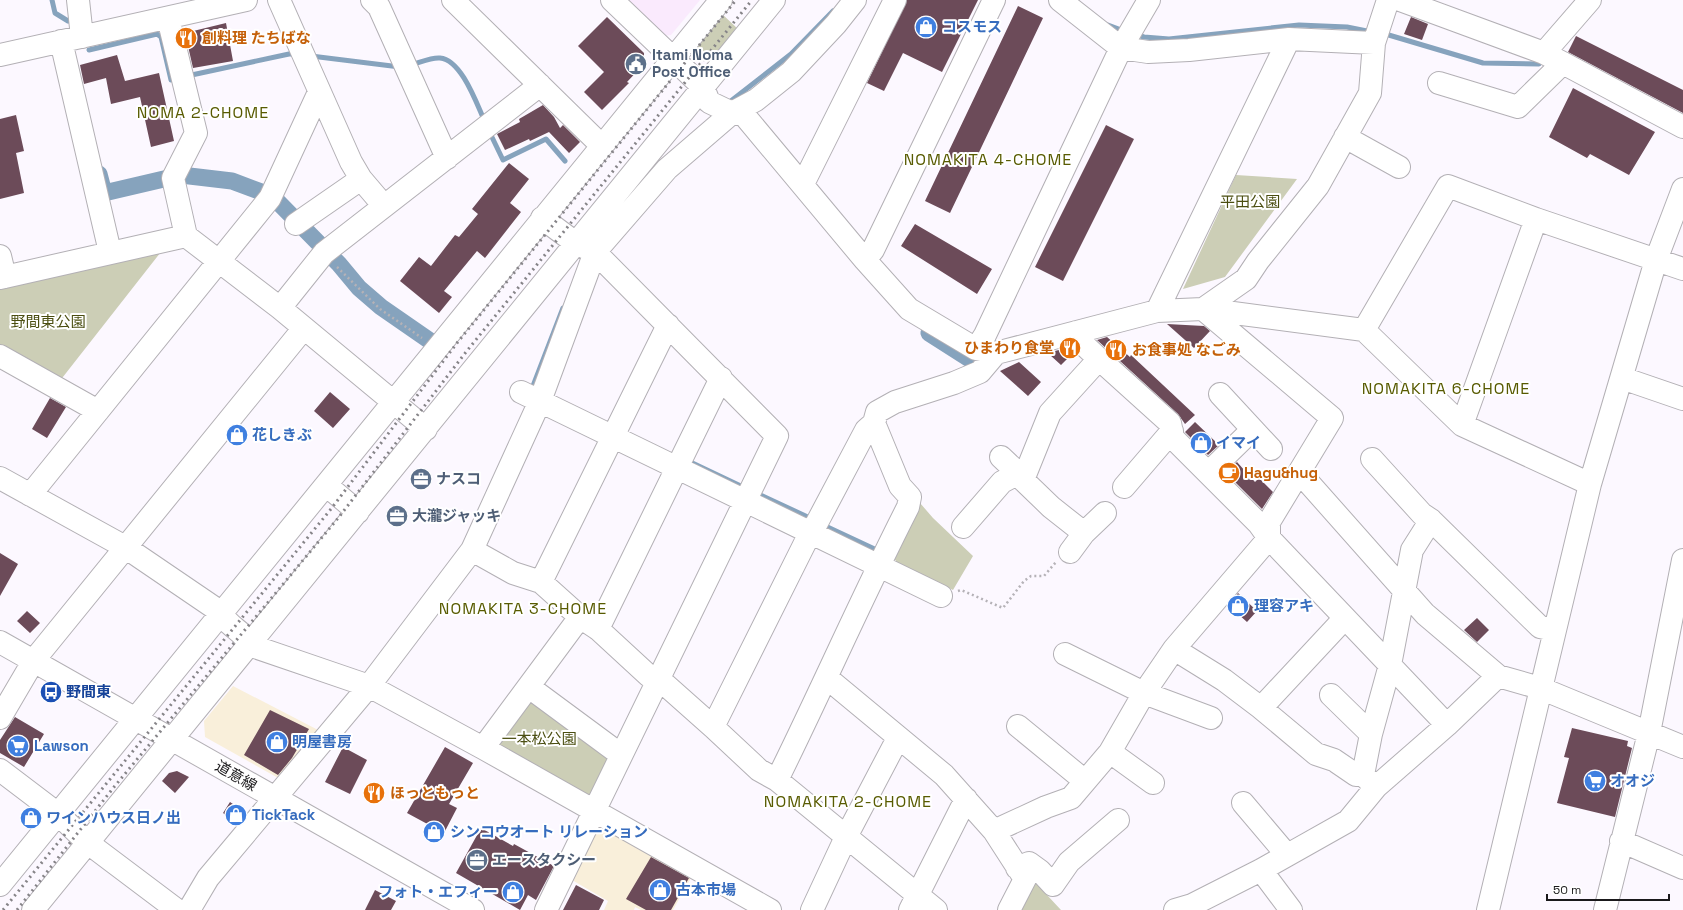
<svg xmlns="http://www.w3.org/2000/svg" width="1683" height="910" font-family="'Space Grotesk','Noto Sans JP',sans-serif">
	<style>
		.commercial { fill: #f9efda }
		.industrial { fill: #faeafd }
		.green { fill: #ccceb6 }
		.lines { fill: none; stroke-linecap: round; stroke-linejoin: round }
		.stream { stroke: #86a3bd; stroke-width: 5 }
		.canal { stroke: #86a3bd; stroke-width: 17 }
		.building { fill: #6c4b59 }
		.minor-casing { stroke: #b3b0b5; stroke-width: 24 }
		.path { stroke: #b5b2b7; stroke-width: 2.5; stroke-dasharray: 2 3; stroke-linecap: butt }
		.minor { stroke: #fff; stroke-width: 22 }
		.rail { stroke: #868488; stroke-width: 3; stroke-dasharray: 2 4; stroke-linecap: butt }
		.labels { text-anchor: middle; stroke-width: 4; stroke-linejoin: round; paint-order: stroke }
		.shop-label { font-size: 15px; font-weight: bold; fill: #366cbe; stroke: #fff; text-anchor: start }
		.food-label { font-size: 15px; font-weight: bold; fill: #c56008; stroke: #fff; text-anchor: start }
		.service-label { font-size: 15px; font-weight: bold; fill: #4e5e75; stroke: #fff; text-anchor: start }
		.park-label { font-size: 15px; fill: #4b4e11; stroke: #fff }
		.transit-label { font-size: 15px; font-weight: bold; fill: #164399; stroke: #fff; text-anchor: start }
		.street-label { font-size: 15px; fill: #1a191b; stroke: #fff }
		.neighbourhood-label { font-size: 16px; letter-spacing: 1px; fill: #585b01; stroke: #fff }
	</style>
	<rect width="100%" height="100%" fill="#fcf8ff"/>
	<!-- commercial -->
	<path class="commercial" d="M233,686L320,731L280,779L205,737L204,721Z
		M604,826L692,876L673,910H641L635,907L634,910H604L608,901L572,880L597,828Z"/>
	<!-- industrial -->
	<path class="industrial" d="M629,0H700L671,35L664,36Z"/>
	<!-- green -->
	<path class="green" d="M721,13L739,30L711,65L692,48Z
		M1236,175L1297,179L1225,277L1183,289Z
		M164,248L59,382L0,349V287Z
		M920,503L933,518L973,556L953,590L897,563L894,558Z
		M529,698L610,759L589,800L494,744Z
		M1033,880L1061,910H1018Z"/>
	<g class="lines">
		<!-- stream -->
		<path class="stream" d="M52,0L55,13L68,21
			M1108,25L1124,31
			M1382,33L1483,63L1539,64
			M1134,34L1144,37L1169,39L1299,25L1347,27L1372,32
			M89,50L157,34L161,37L171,80L177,78
			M311,56L400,67
			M410,65C419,63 431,57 440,58C462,60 477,105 485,122
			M187,76L289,54H297
			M727,104L791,54L833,11
			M489,131L503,160L546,139L565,161
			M631,194L655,167
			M538,388L533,386L563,308
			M686,460L745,488
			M754,492L812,519
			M821,524L881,552"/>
		<!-- canal -->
		<path class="canal" d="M99,174L104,193L181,175L232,181L264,193L278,202L339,264L359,288L381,307L433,343
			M929,333L976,363"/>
	</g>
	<!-- building -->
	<path class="building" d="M907,0H978L942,72L903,53L884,91L867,83Z
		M1018,6L1043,18L950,213L925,201Z
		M607,17L644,53V64L627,82L629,83L602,110L584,92L604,72L578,46Z
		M1411,17L1428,24L1422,40L1404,34Z
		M226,23L233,61L193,68L185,33Z
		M1576,36L1683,90V113L1568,52Z
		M117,55L125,81L159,73L174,141L151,147L140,97L111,104L106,78L84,84L80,65Z
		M1573,88L1655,132L1629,175L1590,154L1587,158L1549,137Z
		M543,105L554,117L560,128L563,125L580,142L569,153L549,132L530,141L529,139L505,150L497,134L520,122L519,119Z
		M16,115L24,151L16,153L24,193L0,199V119Z
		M1106,125L1134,139L1063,281L1035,267Z
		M509,163L529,179L510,203L521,212L485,258L477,251L444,291L452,297L439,313L400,281L419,257L431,266L455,235L459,237L478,214L472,209Z
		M915,224L992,269L977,294L901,246Z
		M1167,324L1204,326L1210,331L1194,348Z
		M1107,337L1130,357L1131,355L1195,415L1185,424L1178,414L1097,340Z
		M1070,347L1074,352L1061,365L1050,355L1055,351Z
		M1019,362L1041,382L1028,396L1000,371Z
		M330,392L350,409L333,428L314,411Z
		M50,398L66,407L47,438L32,429Z
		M1195,422L1219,445L1208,455L1185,432Z
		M1237,462L1255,482L1259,478L1273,492L1262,509L1226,473Z
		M0,553L18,564L0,596Z
		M1238,593L1257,611L1247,622L1228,605Z
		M27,611L40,623L30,633L17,621Z
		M1477,618L1489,630L1477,642L1464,630Z
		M270,710L309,729L292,758L278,775L244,755Z
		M15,717L44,734L24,767L0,753V740Z
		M1572,728L1628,741L1627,746L1632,748L1615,817L1557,803L1569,758L1564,757Z
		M343,747L367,760L350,794L325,782Z
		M445,747L473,763L449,804L457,808L444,833L407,813Z
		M177,771L189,777L175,793L162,781L169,773Z
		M230,802L246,813L237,823L223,813Z
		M481,828L513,846L514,844L554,866L536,900L528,895L520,910L456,873Z
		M651,857L689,878L671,910H646L626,899Z
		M576,885L604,900L599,910H563Z
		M375,890L396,901L391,910H365Z"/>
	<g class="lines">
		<!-- minor casing -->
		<g class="minor-casing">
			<path id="minor" d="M78,0L82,37
				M279,0L351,162L361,179L384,206
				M372,0L379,7L447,158
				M453,0L601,145
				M612,0L703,87L709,102L732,113L744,115L865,260L909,309L976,349L996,353L1157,311L1203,309L1364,330L1462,425L1590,484L1488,910
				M1060,0L1121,48L1148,52L1189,50L1289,39L1374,43
				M1400,0L1544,53L1683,127
				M168,18L196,133L173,178L186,236
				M61,41L110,252
				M1544,53L1590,0
				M0,55L246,0
				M1439,83L1518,107L1563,63
				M1345,137L1399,167
				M803,184L895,0
				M542,218L577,244L595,252L777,436L546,910
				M296,224L361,179
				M0,256L5,277
				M865,260L873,250L994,0
				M0,278L186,236L280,308L426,429
				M280,308L324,253L540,85
				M1203,309L1246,279L1258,261L1318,186L1370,93L1374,43L1388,0
				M1157,311L1289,39
				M1364,330L1448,186L1536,219L1683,269
				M1076,332L1082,343L1099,359L1170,423L1173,438L1259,524L1269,538L1447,725
				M976,349L985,335L1121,48L1149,0
				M0,356L98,411
				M1622,378L1683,399
				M521,392L941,596
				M1220,394L1271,449
				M1462,425L1536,219
				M1001,457L1020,475
				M1372,459L1422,514L1431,520L1540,627L1554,630
				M1209,472L1252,430
				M1300,473L1425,614L1498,676
				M0,478L125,547L222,613C227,627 245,631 249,645L369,686L483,748L770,910
				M1590,484L1656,260L1683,189
				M326,485L358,512
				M1124,487L1172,431
				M30,495L270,198L319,92
				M963,527L1002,482L1015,475H1024
				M1084,533L1105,513
				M472,550L513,573L541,582L580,617L598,629L649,676L659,679L713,727L759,770L777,780L936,910
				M1070,552L1084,533L1051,507L1023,480L1050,413L1099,359
				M541,582L668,325
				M598,629L721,378
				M0,642L473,910
				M1174,649L1224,680L1261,708L1316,754L1334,760L1356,775H1363
				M1065,654L1144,693L1211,718
				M827,678L944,775L994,831L1025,879L1009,910
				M529,687L621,755
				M1331,695L1371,734
				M1261,708L1344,619
				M0,718L34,660L304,328
				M1018,726L1085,781
				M713,727L805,543L812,532L866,430L874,423
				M483,748L580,617
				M1110,752L1153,783
				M0,770L58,814L88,843L177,910
				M777,780C822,689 862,597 908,507L910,497L900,486L874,423L877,412L895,402L954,383L980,372L996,353
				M1376,787L1363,775L1371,734L1390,665L1412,550L1431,520
				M1243,803L1287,855
				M994,831L1046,807L1071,798L1110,752L1144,693L1174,649L1269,538V522L1332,418L1203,309
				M1621,841L1683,868
				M1017,868L1029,863L1040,871L1053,885L1069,862L1118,820
				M1261,870L1291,910
				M0,885L721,0
				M33,910L774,0
				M189,910L208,878L369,686L472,550L540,401L595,252L667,169L732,113L756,100L791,72L836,24L855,0
				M812,910L846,837L898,738
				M910,910L966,799
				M1175,910L1192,905L1261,870L1348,821L1376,787L1447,725L1498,676L1540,688L1683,747
				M1605,910L1649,733L1683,560"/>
		</g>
		<!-- path -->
		<path class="path" d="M337,267L380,309L422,338
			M958,591L961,590L1003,608L1024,581L1031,576H1044L1056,562"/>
		<!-- minor -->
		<use href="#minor" class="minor"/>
		<!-- rail -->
		<path class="rail" d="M3,910L331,509L457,343L736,0
			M17,910L114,787L339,517L466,352L752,0"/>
	</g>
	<!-- icons -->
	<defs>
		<g id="shop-disc" transform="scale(1.15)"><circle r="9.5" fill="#3f7fe0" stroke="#fff"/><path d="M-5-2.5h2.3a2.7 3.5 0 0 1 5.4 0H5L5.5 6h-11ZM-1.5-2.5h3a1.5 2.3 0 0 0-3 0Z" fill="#fff"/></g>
		<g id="restaurant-disc" transform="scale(1.15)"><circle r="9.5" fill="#e8710a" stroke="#fff"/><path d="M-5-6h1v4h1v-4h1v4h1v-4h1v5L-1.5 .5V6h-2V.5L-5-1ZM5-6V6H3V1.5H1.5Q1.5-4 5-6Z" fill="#fff"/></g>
		<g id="civic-disc" transform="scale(1.15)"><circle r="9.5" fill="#5c6f8a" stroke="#fff"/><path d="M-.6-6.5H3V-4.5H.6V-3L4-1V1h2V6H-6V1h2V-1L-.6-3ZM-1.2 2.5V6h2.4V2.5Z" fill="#fff"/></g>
		<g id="cafe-disc" transform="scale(1.15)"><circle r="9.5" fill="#e8710a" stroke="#fff"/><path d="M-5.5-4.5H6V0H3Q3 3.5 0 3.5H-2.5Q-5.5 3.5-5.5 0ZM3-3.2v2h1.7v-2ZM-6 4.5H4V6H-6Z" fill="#fff"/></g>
		<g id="office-disc" transform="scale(1.15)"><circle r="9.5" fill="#5c6f8a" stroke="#fff"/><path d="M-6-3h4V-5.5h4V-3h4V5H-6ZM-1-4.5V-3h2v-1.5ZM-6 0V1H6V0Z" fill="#fff"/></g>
		<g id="bus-disc" transform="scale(1.15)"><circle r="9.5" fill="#1a4fb4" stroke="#fff"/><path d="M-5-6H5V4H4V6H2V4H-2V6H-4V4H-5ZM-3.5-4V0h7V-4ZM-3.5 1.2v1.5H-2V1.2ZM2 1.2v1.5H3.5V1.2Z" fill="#fff"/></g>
		<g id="supermarket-disc" transform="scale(1.15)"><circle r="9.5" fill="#3f7fe0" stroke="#fff"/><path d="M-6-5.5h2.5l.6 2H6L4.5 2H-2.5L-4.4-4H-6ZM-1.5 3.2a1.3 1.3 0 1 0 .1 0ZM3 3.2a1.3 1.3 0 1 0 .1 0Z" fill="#fff"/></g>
	</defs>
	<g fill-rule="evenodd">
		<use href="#shop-disc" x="926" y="27"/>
		<use href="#restaurant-disc" x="186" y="38"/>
		<use href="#civic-disc" x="636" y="64"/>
		<use href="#restaurant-disc" x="1070" y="348"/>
		<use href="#restaurant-disc" x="1116" y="350"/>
		<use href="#shop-disc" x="237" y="435"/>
		<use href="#shop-disc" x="1201" y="443"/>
		<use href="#cafe-disc" x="1229" y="473"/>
		<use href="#office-disc" x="421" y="479"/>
		<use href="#office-disc" x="397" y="516"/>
		<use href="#shop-disc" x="1238" y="606"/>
		<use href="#bus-disc" x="51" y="692"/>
		<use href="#shop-disc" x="277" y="742"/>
		<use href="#supermarket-disc" x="18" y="746"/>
		<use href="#supermarket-disc" x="1595" y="781"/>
		<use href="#restaurant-disc" x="374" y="793"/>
		<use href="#shop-disc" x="236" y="815"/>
		<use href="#shop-disc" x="31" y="818"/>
		<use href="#shop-disc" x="434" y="832"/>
		<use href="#office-disc" x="477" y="860"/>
		<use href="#shop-disc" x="660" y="890"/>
		<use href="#shop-disc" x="513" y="892"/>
	</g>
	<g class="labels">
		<!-- shop labels -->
		<g class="shop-label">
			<text x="942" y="32">コスモス</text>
			<text x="252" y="440">花しきぶ</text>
			<text x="1216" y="448">イマイ</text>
			<text x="1254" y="611">理容アキ</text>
			<text x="292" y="747">明屋書房</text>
			<text x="34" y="751">Lawson</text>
			<text x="1610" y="786">オオジ</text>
			<text x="252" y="820">TickTack</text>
			<text x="46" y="823">ワインハウス日ノ出</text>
			<text x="450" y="837">シンコウオート リレーション</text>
			<text x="676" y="895">古本市場</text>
			<text x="498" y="897" text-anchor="end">フォト・エフィー</text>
		</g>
		<!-- food labels -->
		<g class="food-label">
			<text x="202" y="43">創料理 たちばな</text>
			<text x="1054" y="353" text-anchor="end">ひまわり食堂</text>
			<text x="1132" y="355">お食事処 なごみ</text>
			<text x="1244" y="478">Hagu&amp;hug</text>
			<text x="390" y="798">ほっともっと</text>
		</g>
		<!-- service labels -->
		<g class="service-label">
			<text x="652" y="60">Itami Noma<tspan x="652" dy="17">Post Office</tspan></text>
			<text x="436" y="484">ナスコ</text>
			<text x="412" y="521">大瀧ジャッキ</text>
			<text x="492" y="865">エースタクシー</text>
		</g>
		<!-- park labels -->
		<g class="park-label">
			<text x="1250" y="207">平田公園</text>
			<text x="48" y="327">野間東公園</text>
			<text x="539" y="744">一本松公園</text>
		</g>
		<!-- transit labels -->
		<g class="transit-label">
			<text x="66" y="697">野間東</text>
		</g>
		<!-- street labels -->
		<g class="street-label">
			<text transform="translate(236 776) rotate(30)" y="5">道意線</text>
		</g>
		<!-- neighbourhood labels -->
		<g class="neighbourhood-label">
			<text x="203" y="118">NOMA 2-CHOME</text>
			<text x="988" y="165">NOMAKITA 4-CHOME</text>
			<text x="1446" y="394">NOMAKITA 6-CHOME</text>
			<text x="523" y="614">NOMAKITA 3-CHOME</text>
			<text x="848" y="807">NOMAKITA 2-CHOME</text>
		</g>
	</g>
	<!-- scale -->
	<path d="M1547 894v6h122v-6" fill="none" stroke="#1a191b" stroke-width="2"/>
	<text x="1553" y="894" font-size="12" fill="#1a191b" stroke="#ffffff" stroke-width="3" paint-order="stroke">50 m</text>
</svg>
